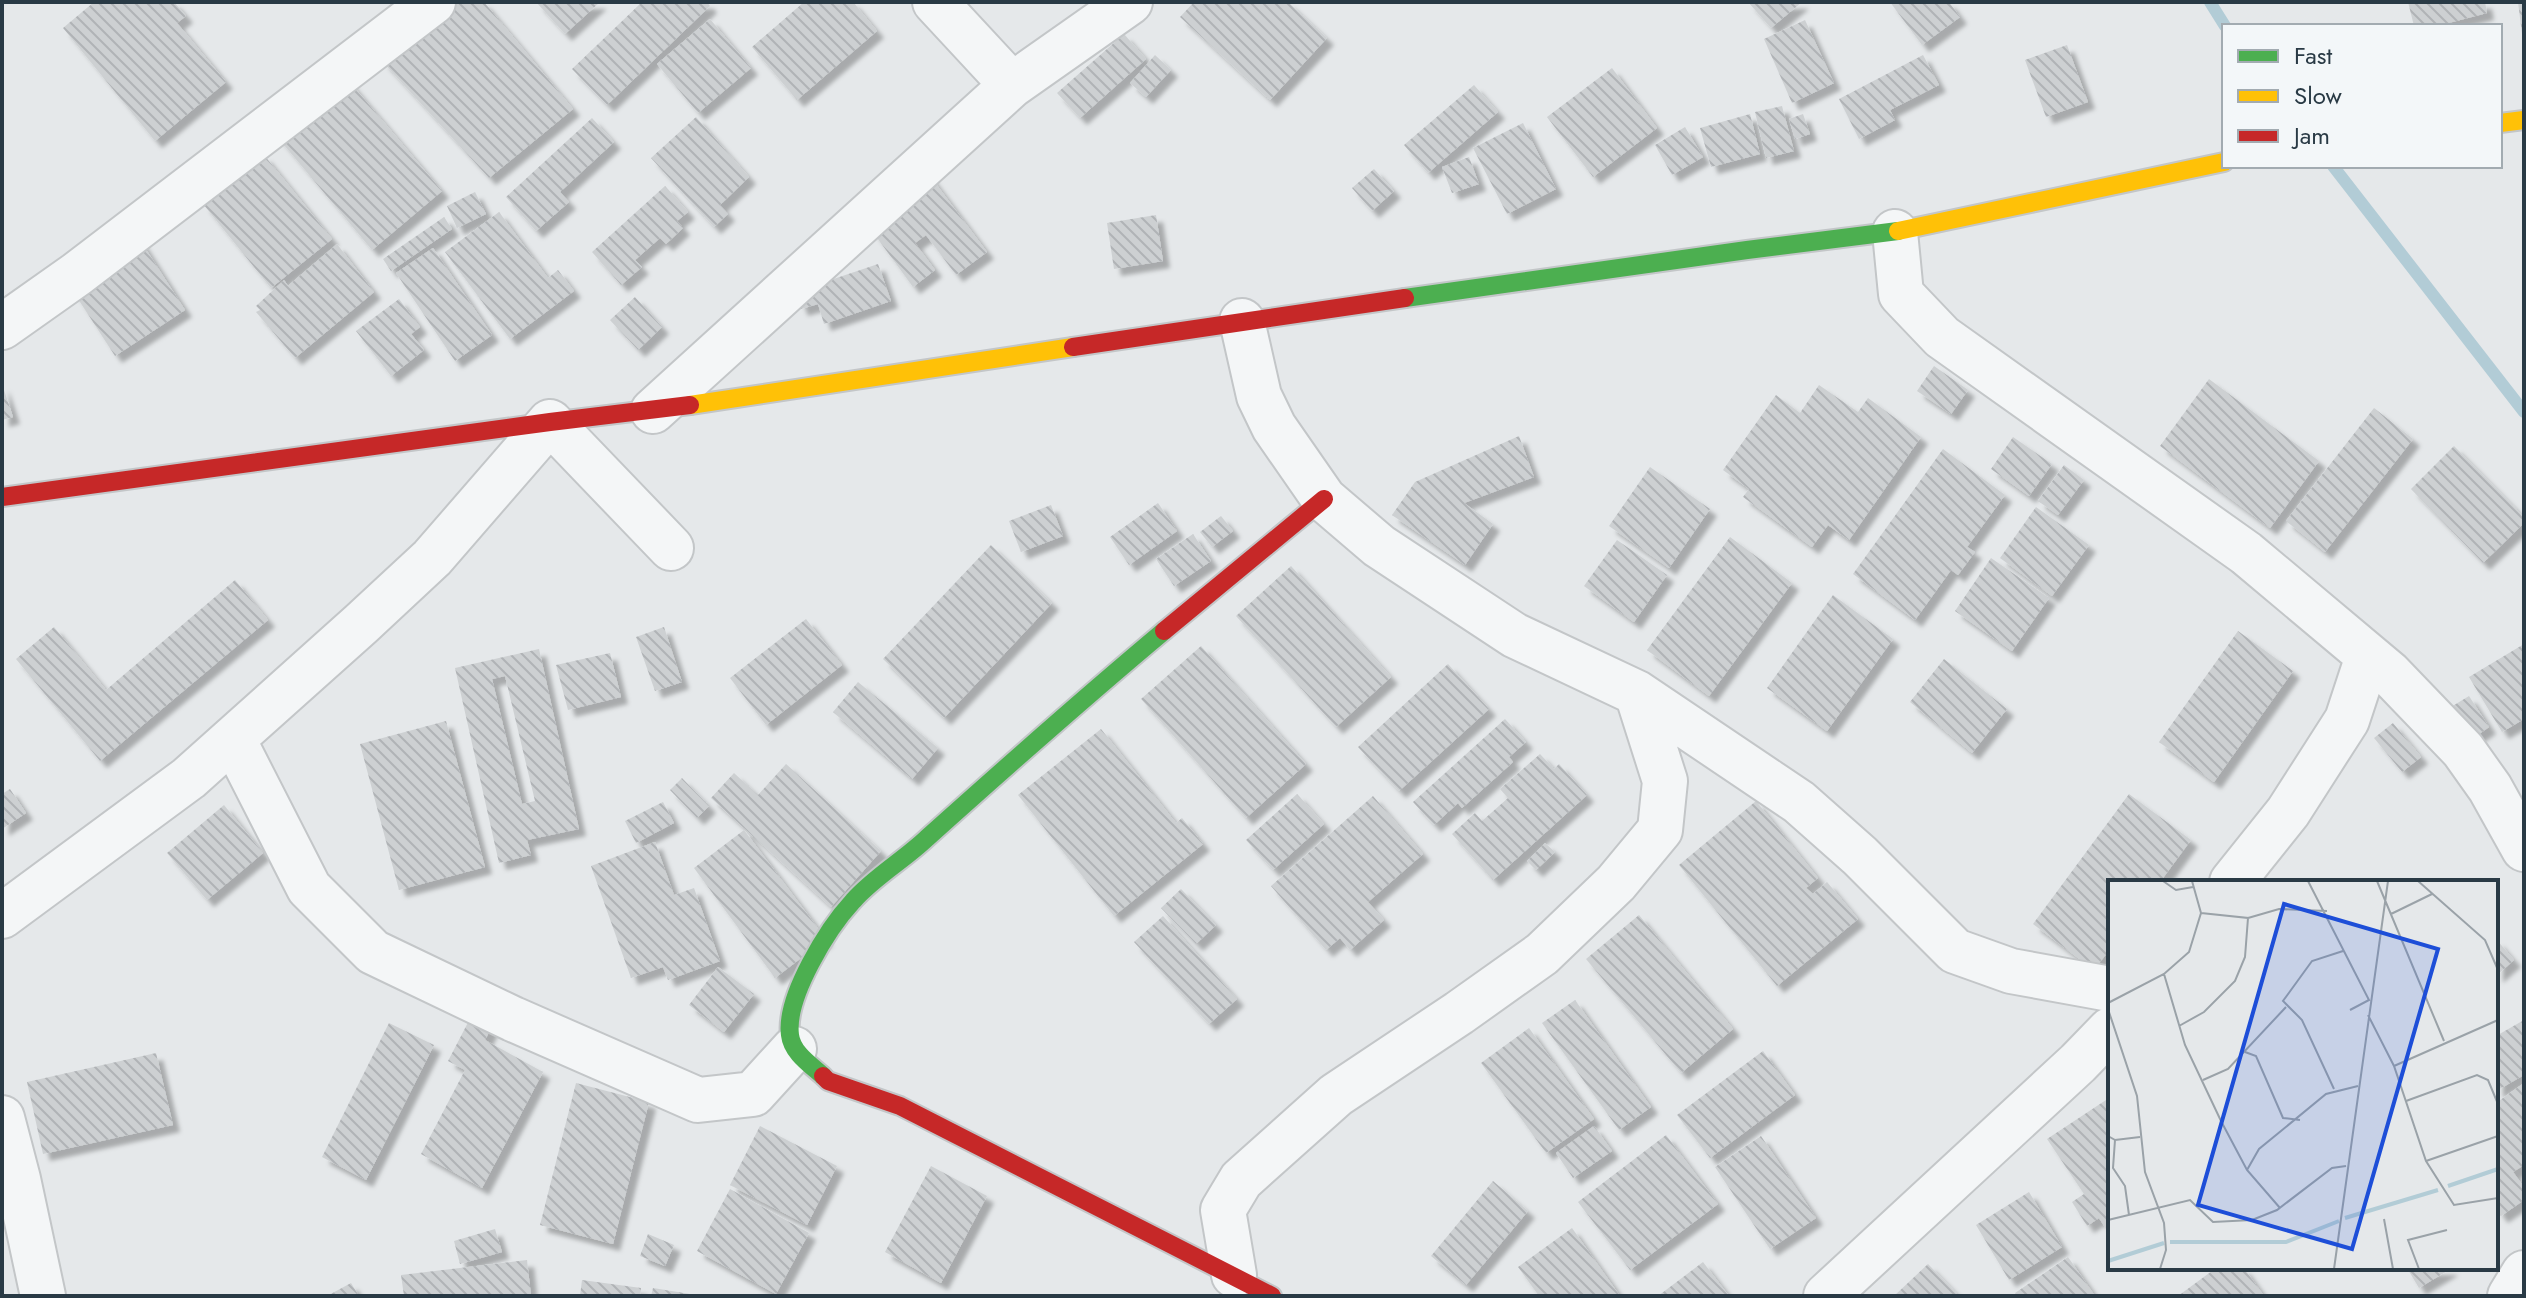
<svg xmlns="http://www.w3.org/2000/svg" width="2526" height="1298" font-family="Jost,sans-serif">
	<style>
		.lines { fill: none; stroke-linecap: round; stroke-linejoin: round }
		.stream { stroke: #b2ccd6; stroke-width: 12 }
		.building { fill: url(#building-back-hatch); fill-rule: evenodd; filter: url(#shadow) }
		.street-casing { stroke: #c3c6c8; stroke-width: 48 }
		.fast-casing { stroke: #c3c6c8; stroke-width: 22 }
		.slow-casing { stroke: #c3c6c8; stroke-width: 22 }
		.jam-casing { stroke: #c3c6c8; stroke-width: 22 }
		.street { stroke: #f4f6f7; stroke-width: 44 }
		.fast { stroke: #4caf50; stroke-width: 18 }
		.slow { stroke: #ffc107; stroke-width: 18 }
		.jam { stroke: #c62828; stroke-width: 18 }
		.inset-river { fill: none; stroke: #b2ccd6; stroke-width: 4 }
		.inset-road { fill: none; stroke: #9aa2a8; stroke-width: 2 }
		.view { fill: #1d4ed8; fill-opacity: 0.15; stroke: #1d4ed8; stroke-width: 4 }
		.inset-edge { fill: none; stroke: #293a45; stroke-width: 4 }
	</style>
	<defs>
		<pattern id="building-back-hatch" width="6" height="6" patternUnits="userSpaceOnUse" patternTransform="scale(2)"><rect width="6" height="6" fill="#cdd0d2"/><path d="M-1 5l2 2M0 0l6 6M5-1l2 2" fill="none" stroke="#b0b3b6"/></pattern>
		<filter id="shadow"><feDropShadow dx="7" dy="7" stdDeviation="2" flood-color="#0004"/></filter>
	</defs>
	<rect width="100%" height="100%" fill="#e5e8ea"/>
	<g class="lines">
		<!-- stream -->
		<path class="stream" d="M2210,2L2225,26
			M2333,166L2524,412"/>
	</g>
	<!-- building -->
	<path class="building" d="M94,2H174L186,16L177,23L226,82L155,141L63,28Z
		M444,2H484L573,109L489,178L382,61Z
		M536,2H600L565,34Z
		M642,2H707L710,6L607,105L572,69Z
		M804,2H853L877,31L797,100L752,47Z
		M1194,2H1288L1327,38L1270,100L1180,17Z
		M1748,2H1802L1771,28Z
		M1890,2H1949L1960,17L1922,45Z
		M2408,2H2485L2487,13L2437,26H2414Z
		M2518,2H2524V34H2522Z
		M710,19L751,68L698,113L657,64Z
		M1805,20L1834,83L1792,103L1764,39Z
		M1124,34L1146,59L1080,118L1057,93Z
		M2067,45L2088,102L2046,117L2025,60Z
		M1155,55L1171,70L1146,97L1130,83Z
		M1923,55L1939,85L1890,110L1895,120L1859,139L1839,99Z
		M1612,68L1657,128L1593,177L1547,117Z
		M343,74L442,191L372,250L274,133Z
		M1474,85L1498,112L1428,173L1404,145Z
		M1782,106L1794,151L1766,158L1755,112Z
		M1750,114L1760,154L1711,167L1700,128Z
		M1803,114L1810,134L1795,139L1789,119Z
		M696,117L749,177L720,205L728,214L714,227L651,158Z
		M592,118L614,142L560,192L569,202L536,231L506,197Z
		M1523,123L1556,189L1507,214L1473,148Z
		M1685,127L1703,157L1672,175L1655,145Z
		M264,155L332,239L271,288L203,204Z
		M1469,157L1479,184L1452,193L1442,167Z
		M1374,169L1394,191L1372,211L1352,188Z
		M927,172L987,252L956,275L926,235L915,243L935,270L913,287L864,220Z
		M665,186L688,212L677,221L683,228L666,244L660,238L635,260L642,267L621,285L592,252Z
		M475,192L486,214L457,228L447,206Z
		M499,212L548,278L558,270L574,291L510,339L445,252Z
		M1156,215L1163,261L1114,269L1107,223Z
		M444,217L452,229L391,271L383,259Z
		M140,240L185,310L115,356L69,285Z
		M337,244L374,292L295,358L256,312L260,310L256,306L284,280L288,286Z
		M433,248L492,335L455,361L396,273Z
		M878,264L891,301L824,324L818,304L801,309L795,292Z
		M635,297L662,327L638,350L610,320Z
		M399,299L420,327L411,334L424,350L391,376L356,331Z
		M1934,366L1968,390L1951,414L1917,391Z
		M2209,379L2319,461L2270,528L2160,446Z
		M2,384L13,417L2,420Z
		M1819,385L1858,412L1868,398L1921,437L1849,540L1828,525L1812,547L1743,497L1749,489L1723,470L1776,395L1800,413Z
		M2374,408L2413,439L2325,552L2286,521Z
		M1519,436L1534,477L1464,503L1493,524L1465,565L1392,515L1415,482Z
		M2013,437L2052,464L2029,496L1991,469Z
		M2454,446L2524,517V523L2483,563L2411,489Z
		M1943,449L2005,495L1967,547L1975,552L1958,575L1951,570L1915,620L1853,574Z
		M2064,465L2084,480L2058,515L2038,501Z
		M1650,467L1710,509L1669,568L1609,526Z
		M1158,503L1177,531L1129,565L1110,537Z
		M1051,505L1063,536L1021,552L1009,521Z
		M2036,507L2089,545L2052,596L2000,558Z
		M1221,516L1233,531L1212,547L1200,532Z
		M1193,534L1211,561L1174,586L1156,559Z
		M1730,537L1792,583L1709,696L1647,650Z
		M1617,540L1667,575L1634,622L1584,586Z
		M991,545L1052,603L944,718L883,659Z
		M1991,558L2049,598L2012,651L1955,611Z
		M1291,566L1391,677L1336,727L1236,616Z
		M235,580L268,620L100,761L16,659L54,627L106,690Z
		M1833,595L1893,639L1827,731L1767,688Z
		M806,619L842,665L766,725L730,678Z
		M664,627L682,682L655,691L636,637Z
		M2238,631L2293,671L2214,782L2159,742Z
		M2524,644V719L2502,732L2469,677Z
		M1201,646L1306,764L1246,818L1141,699Z
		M539,649L579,829L527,840L531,855L499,863L455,668ZM505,676L535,801L522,804L492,679Z
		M610,653L621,697L568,710L556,665Z
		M1944,659L2007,709L1972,753L1910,702Z
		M1448,664L1489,709L1399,791L1358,747Z
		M858,682L938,748L912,779L833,712Z
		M2469,696L2489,727L2472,739L2451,707Z
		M1505,719L1526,742L1509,757L1513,762L1462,808L1458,803L1434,825L1413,802Z
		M446,721L485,867L399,890L360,744Z
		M2393,723L2421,757L2402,772L2374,738Z
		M1101,729L1176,823L1182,818L1203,844L1114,916L1018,795Z
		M1540,754L1554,769L1559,764L1587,795L1493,880L1452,834L1475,813L1482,821L1508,798L1500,789Z
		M786,764L881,851L831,907L711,798L734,773L758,795Z
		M682,778L709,806L697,818L670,790Z
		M10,789L26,813L2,829V794Z
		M1297,794L1324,824L1273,870L1246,840Z
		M2129,794L2191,840L2160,882H2110V949L2094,970L2033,924Z
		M1373,796L1423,854L1368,902L1384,920L1350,950L1340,938L1326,950L1271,886Z
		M1756,801L1818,878L1806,888L1813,894L1827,882L1858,919L1777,986L1679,865Z
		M663,802L674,823L636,843L625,821Z
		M224,805L263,853L207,900L167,853Z
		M744,830L826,939L775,978L694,868Z
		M655,842L674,895L694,888L720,961L668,980L663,967L631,978L591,866Z
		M1545,843L1555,852L1536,870L1527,861Z
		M1181,889L1216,925L1196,944L1161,908Z
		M1639,915L1733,1029L1681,1073L1586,959Z
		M1163,916L1237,999L1209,1024L1134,942Z
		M2496,939L2514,960L2496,976Z
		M718,967L754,994L724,1032L689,1005Z
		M1575,1000L1651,1107L1619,1130L1542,1023Z
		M476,1007L496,1019L485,1040L543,1072L482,1188L421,1154L465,1070L448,1061Z
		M2524,1020V1075L2496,1091V1036Z
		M389,1023L434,1045L366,1180L322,1157Z
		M1529,1028L1594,1119L1546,1153L1481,1063Z
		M1763,1051L1795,1095L1710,1158L1677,1115Z
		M156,1053L173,1125L43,1154L27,1082Z
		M576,1083L649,1102L613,1244L540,1225Z
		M2524,1083V1165L2513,1172L2524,1187V1200L2501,1216L2496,1209V1103Z
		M2106,1100L2110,1107V1235L2099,1218L2087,1226L2072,1202L2084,1194L2047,1139Z
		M760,1126L837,1166L807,1225L730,1185Z
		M1594,1126L1612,1151L1573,1178L1556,1153Z
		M1666,1135L1718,1204L1630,1270L1578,1202Z
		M1761,1136L1816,1218L1770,1249L1715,1167Z
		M931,1166L987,1196L941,1283L885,1252Z
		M1493,1181L1528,1211L1466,1285L1431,1256Z
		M730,1189L809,1233L776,1294L697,1251Z
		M2029,1192L2062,1247L2009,1280L1976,1225Z
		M1572,1228L1620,1296H1539L1518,1267Z
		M495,1229L502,1252L460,1264L454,1241Z
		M648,1234L674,1245L665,1266L640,1256Z
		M2068,1257L2095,1296H2017L2015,1293Z
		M527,1260L531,1296H404L401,1275Z
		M1703,1262L1729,1296H1658Z
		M1928,1264L1959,1296H1894Z
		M2216,1268H2244L2264,1296H2178Z
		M2407,1268H2452L2419,1288Z
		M582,1280L641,1288L640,1296H580Z
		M351,1283L359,1296H327Z
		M653,1288L690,1294V1296H651Z"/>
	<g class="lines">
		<!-- street casing -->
		<g class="street-casing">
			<path id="street" d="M935,2L1012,85
				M1895,232L1901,294L1942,337L2246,553L2389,673L2463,750L2490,788L2524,849
				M1242,321L1259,396L1274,427L1324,499L1379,546L1514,635L1637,693L1799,802L1860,856L1955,951L2011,971L2110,989
				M2,327L77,274L433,2
				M653,411L1012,85L1130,2
				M233,739L309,888L373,952L513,1019L698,1100L753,1094L794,1049
				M2232,882L2288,812L2347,720L2368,656
				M2,916L189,778L361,624L432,558L550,422L671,548
				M2,1118L18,1179L43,1296
				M1234,1275L1223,1210L1241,1180L1336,1095L1459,1013L1542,954L1616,883L1660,830L1665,781L1637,693
				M1826,1296L2078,1063L2110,1030
				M2510,1296L2524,1273"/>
		</g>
		<!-- fast casing -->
		<g class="fast-casing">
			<path id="fast" d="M1405,298L1747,250L1898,231
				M823,1076C811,1065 792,1053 790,1035C785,997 828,928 853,901C874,877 904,860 927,838C1005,768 1084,698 1164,631"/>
		</g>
		<!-- slow casing -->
		<g class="slow-casing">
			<path id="slow" d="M2500,123L2524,120
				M1898,231L2224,162
				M690,405L1073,347"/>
		</g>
		<!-- jam casing -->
		<g class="jam-casing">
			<path id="jam" d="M1073,347L1405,298
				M2,497L550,422L690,405
				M1164,631L1324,499
				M823,1076L828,1081L900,1106L1272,1296"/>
		</g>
		<!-- street -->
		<use href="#street" class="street"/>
		<!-- fast -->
		<use href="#fast" class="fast"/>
		<!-- slow -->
		<use href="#slow" class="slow"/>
		<!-- jam -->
		<use href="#jam" class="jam"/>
	</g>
	<!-- overview -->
	<g transform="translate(2108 880)">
		<rect width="390" height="390" fill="#e5e8ea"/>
		<path class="inset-river" d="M340,306L390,289M237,338L330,310M62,362H178L231,341M0,381L56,363"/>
		<path class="inset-road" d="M55,1L68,10L85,7M200,1L261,120L242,130M269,1L336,161M310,1L377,60L390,90M283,34L324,14M140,38L171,29L219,31M56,94L77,165L113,241L139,290L172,328M0,123L56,94L81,72L93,33L84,1M0,129L29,216L37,292L56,343L58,370L52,389M260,135L286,186L318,281L346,325L390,318M71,146L96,132L127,101L137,77L140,38L93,33M137,172L148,176L175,238L192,240M286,186L390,140M95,200L120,189L178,127M226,209L194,140L175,121L204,81L235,71M298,221L369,195L380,200L390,224M0,256L7,260L5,288L17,306L21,335M7,260L32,257M318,281L390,256M139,290L151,269L218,214L250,206M276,339L285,389M0,340L82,320L105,342L144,340L169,330L224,288L238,286M226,389L280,1M311,389L300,360L339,350"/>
		<path class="view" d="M176,24L330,69L244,369L90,325Z"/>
		<rect width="390" height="390" class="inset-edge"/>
	</g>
	<!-- border -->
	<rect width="2526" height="1298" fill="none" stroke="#293a45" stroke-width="8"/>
	<!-- legend -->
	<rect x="2222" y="24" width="280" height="144" fill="#f3f7f9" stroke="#a2abb1" stroke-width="2"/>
	<rect x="2238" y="50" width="40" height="12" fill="#4caf50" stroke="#a2abb1" stroke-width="2"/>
	<text x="2294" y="64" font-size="24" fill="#293a45">Fast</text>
	<rect x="2238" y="90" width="40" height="12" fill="#ffc107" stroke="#a2abb1" stroke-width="2"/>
	<text x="2294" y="104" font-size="24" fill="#293a45">Slow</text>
	<rect x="2238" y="130" width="40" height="12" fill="#c62828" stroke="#a2abb1" stroke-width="2"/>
	<text x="2294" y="144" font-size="24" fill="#293a45">Jam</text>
</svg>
